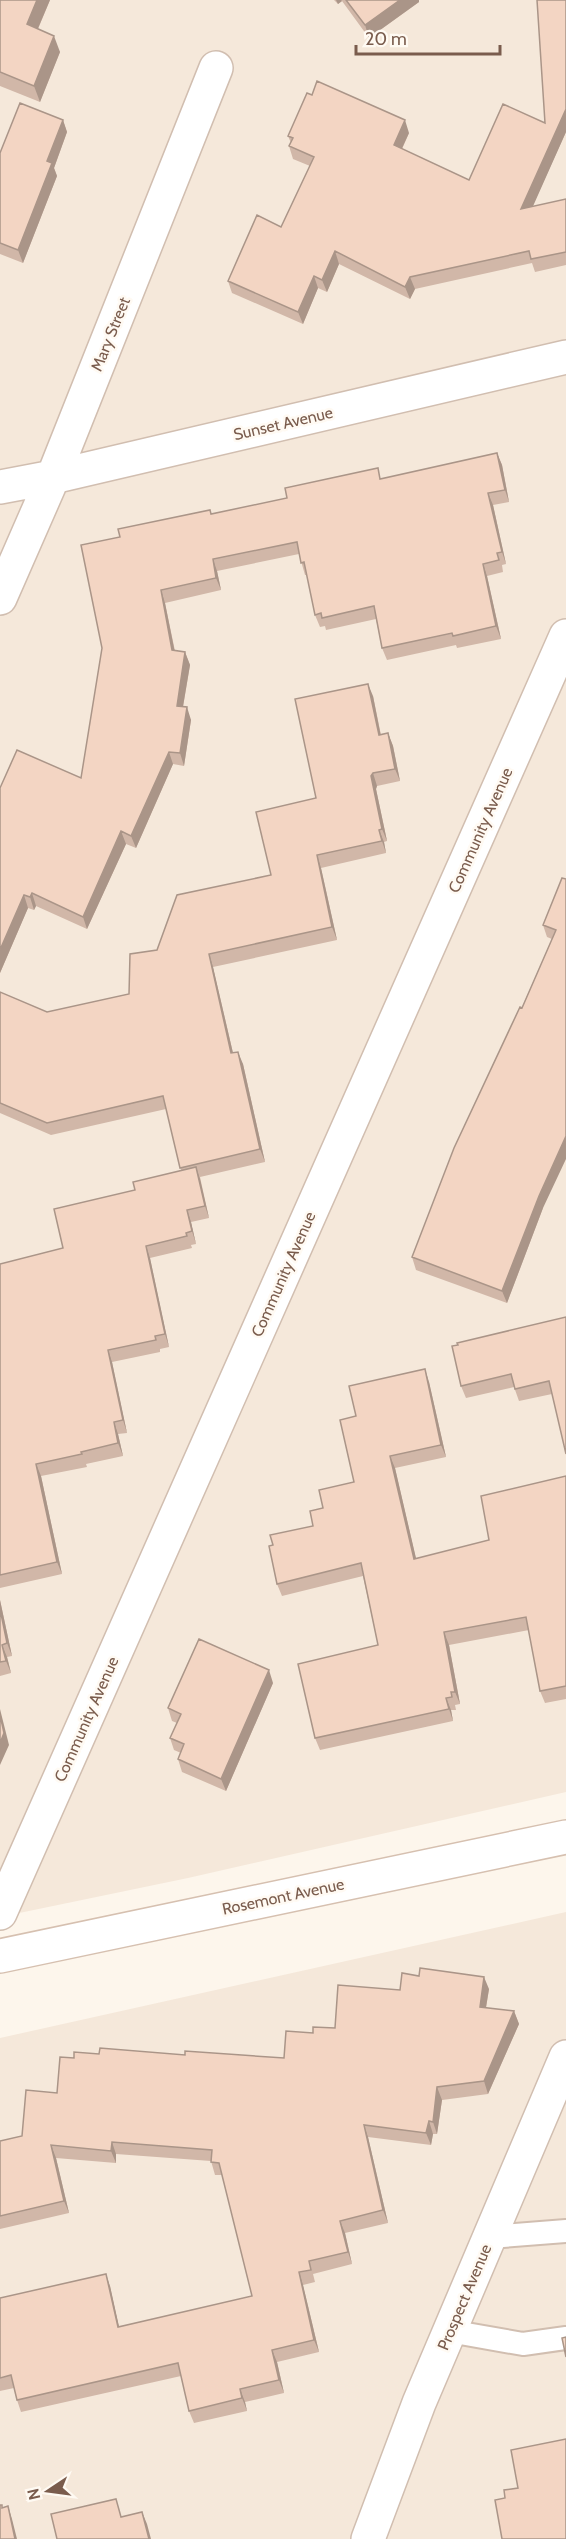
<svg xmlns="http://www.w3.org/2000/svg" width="566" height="2539" font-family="Cabin,sans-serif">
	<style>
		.residential { fill: #f5e8da }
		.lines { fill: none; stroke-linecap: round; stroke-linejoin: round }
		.lane-casing { stroke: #d1beb0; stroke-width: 26 }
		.street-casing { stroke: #d1beb0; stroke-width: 36 }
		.secondary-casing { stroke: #d6c0b0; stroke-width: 36 }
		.lane { stroke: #fff; stroke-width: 22 }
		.street { stroke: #fff; stroke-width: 33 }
		.secondary { stroke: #fff; stroke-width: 33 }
		.wall { fill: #d1b7a8 }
		.shaded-wall { fill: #aa9588 }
		.building { fill: #f3d5c3; stroke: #aa9588; stroke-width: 1.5 }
		.labels { text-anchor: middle; stroke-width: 5; stroke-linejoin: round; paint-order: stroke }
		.street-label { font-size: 16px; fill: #7a5c4d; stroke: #fffaf3 }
	</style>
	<rect width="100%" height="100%" fill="#fdf6ec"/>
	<!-- residential -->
	<path class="residential" d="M0,0H566V1792L188,1878L0,1917Z
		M566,1912V2539H0V2038Z"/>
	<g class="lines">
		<!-- lane casing -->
		<g class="lane-casing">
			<path id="lane" d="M490,2237L566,2231
				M449,2331L523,2344L566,2338"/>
		</g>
		<!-- street casing -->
		<g class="street-casing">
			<path id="street" d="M0,487L53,477L566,357
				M0,598L53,477L216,68
				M0,1913L566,636
				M368,2539L419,2403L566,2057"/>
		</g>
		<!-- secondary casing -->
		<g class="secondary-casing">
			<path id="secondary" d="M0,1956L566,1837"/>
		</g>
		<!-- lane -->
		<use href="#lane" class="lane"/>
		<!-- street -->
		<use href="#street" class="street"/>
		<!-- secondary -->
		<use href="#secondary" class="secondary"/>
	</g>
	<!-- wall -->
	<path class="wall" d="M0,0H50L38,29L60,52L40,102L0,86Z
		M334,0H419V2L369,38L342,1L338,4Z
		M63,120L67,132L54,168L57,176L23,263L0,254V153Z
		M545,123L566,132L532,207L566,199V265L535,272L532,263L415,289L410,299L339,264L327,292L318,288L303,324L232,293L228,281L281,227L310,166L293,159L289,146L291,143L288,136L409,133L402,149L469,180Z
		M497,453L502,465L509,502L493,505L506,564L502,565L503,572L487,576L501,639L457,648L456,645L387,660L382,648L376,619L326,630L325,626L320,627L315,615L307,575H305L299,554L217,571L221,590L165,603L175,651L185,652L190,665L183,707L191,720L184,766L173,764L136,848L126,844L87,929L36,906L34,910L28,908L0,973V788L81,778L120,537L211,514L382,479Z
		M373,696L381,735L388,733L393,746L400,781L377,786L376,789L387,841L384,842L386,853L321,868L337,940L213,967L233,1053L243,1064L265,1162L200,1177L209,1218L191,1222L196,1244L191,1245L192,1248L150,1258L169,1347L160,1349V1352L112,1362L127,1433L118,1434L123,1456L86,1464L87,1467L41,1476L62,1574L0,1588V1264L63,1248L135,1190L181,1170L166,1109L51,1135L0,1113V992L47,1012L129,994L157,950L271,875L316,798Z
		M566,879L543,1208L507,1303L416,1270L412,1257L552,939L547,937L543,925Z
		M566,1317L552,1394L519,1401L514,1387L466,1398L461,1386Z
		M429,1382L446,1457L395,1468L416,1559L489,1540L566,1476V1699L545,1703L540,1691L529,1630L449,1645L460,1704L455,1705L456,1710H451L453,1721L320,1750L315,1738L378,1645L363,1576L282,1596L277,1584L273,1545L313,1526L323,1508L354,1482L356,1416Z
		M0,1600L12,1656L7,1657L11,1673L0,1676Z
		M273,1683L226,1791L182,1772L178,1759L181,1753L174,1750L170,1738L177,1723L172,1721L168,1708Z
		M489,1989L486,2008L514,2011L519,2024L488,2094L442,2100L437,2134H433L431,2145L368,2137L388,2223L345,2233L352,2264L313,2274L315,2282L303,2285L319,2352L277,2362L284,2393L245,2402L247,2411L194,2423L189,2411L181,2376L21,2412L17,2400L14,2388L0,2391V2298L110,2286L119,2327L252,2296L222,2175H215L211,2161L116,2154V2163L56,2158L69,2213L0,2229V2141L22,2136L57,2093L74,2058L99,2054L284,2058L313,2033L335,2028L400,1990Z"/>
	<!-- shaded-wall -->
	<path class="shaded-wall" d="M37,0H50L33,40L27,24Z
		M336,0H341L342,1L338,4Z
		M400,0H419V2L369,38L365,25Z
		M54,36L60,52L40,102L34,86Z
		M566,109V132L526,222L521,209Z
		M63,120L67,132L54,168L57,176L23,263L18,250L47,161Z
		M405,120L409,133L398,157L394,145Z
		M335,251L339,264L327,292L322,280Z
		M314,276L318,288L303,324L298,312Z
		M410,277L415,289L410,299L405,287Z
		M497,453L502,465L509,502L505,490Z
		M488,493L493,505L506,564L502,552Z
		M213,559L217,571L221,590L216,578Z
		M483,564L487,576L501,639L496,626Z
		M161,590L165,603L177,663L172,650Z
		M185,652L190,665L181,718L177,706Z
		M368,684L373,696L383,747L379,735Z
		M187,707L191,720L184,766L180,753Z
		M388,733L393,746L400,781L395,769Z
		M169,752L173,764L136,848L131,836Z
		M373,773L377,786L376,789L387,841L382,829L371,776Z
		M379,830L384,842L386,853L382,841Z
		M121,831L126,844L87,929L83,917Z
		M317,855L321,868L337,940L332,927Z
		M32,893L36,906L34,910L30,897Z
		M24,895L28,908L0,973V950Z
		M209,954L213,967L236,1066L231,1053Z
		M238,1052L243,1064L265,1162L260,1149Z
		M566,1136V1159L543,1208L507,1303L502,1291L539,1196Z
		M196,1167L200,1179L209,1218L205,1206Z
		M187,1210L191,1222L196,1244L192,1231Z
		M146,1246L150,1258L169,1347L165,1334Z
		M108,1350L112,1362L127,1433L123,1420Z
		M425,1369L429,1382L446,1457L441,1445Z
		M114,1422L118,1434L123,1456L118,1443Z
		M390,1456L395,1468L419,1571L414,1559Z
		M36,1464L41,1476L62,1574L57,1562Z
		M0,1600L12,1656L7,1643L0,1609Z
		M444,1632L449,1645L460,1704L455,1692Z
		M2,1645L7,1657L11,1673L6,1661Z
		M269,1670L273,1683L226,1791L221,1779Z
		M446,1698L451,1710L453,1721L449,1709Z
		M0,1709L9,1745L0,1765Z
		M484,1977L489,1989L484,2019L480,2007Z
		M514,2011L519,2024L488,2094L484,2081Z
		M437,2087L442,2100L437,2134L433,2122Z
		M429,2121L433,2134L431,2145L426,2133Z
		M364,2125L368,2137L388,2223L383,2210Z
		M112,2142L116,2154V2163L111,2151Z
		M51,2145L56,2158L69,2213L64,2201Z
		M340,2221L345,2233L352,2264L348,2252Z
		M299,2272L303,2285L319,2352L314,2340Z
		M106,2274L110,2286L122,2340L118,2327Z
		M272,2350L277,2362L284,2393L279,2380Z
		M240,2389L245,2402L247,2411L242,2398Z
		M8,2506L12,2519L17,2539H15Z
		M142,2512L147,2524L151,2539H149Z"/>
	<!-- building -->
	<path class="building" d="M0,0H37L27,24L54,36L34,86L0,72Z
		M346,0H400L365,25Z
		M537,0H566V109L521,209L566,199V252L531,259L529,251L410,277L405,287L335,251L322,280L314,276L298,312L228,281L257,215L281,227L314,157L289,146L293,138L288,136L307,93L312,95L317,81L405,120L394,145L469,180L503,104L545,123Z
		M20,103L63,120L47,161L52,163L18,250L0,243V153Z
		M497,453L505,490L488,493L502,552L497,553L499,560L483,564L496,626L453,636L452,633L382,648L374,606L322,618L321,613L315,615L304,562L301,563L297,542L213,559L216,578L161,590L172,650L185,652L177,706L187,707L180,753L169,752L131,836L121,831L83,917L32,893L30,897L24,895L0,950V788L17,750L81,778L102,648L81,545L120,537L118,529L210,510L211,514L287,498L285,488L378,468L380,479Z
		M368,684L379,735L388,733L395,769L373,773L371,776L382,829L379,830L382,841L317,855L332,927L209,954L231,1053L238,1052L260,1149L180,1168L163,1096L47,1123L0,1103V992L47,1012L129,994L130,954L157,950L177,895L271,875L256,812L316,798L295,699Z
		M562,878L566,879V1136L539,1196L502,1291L412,1257L454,1148L520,1007L522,1008L556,930L543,925Z
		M196,1167L205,1206L187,1210L192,1231L186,1233L187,1236L146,1246L165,1334L155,1336L156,1340L108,1350L123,1420L114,1422L118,1443L81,1452L82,1454L36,1464L57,1562L0,1575V1264L63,1248L54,1209L135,1190L133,1182Z
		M566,1317V1454L549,1381L515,1389L511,1374L461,1386L452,1346L458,1345L457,1343Z
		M425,1369L441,1445L390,1456L414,1559L489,1540L481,1496L566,1476V1686L540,1691L526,1617L444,1632L455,1692H451L452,1697L446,1698L449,1709L315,1738L298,1664L378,1645L361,1563L277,1584L269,1546L273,1545L270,1535L313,1526L310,1511L323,1508L319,1490L354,1482L340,1420L356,1416L349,1386Z
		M0,1609L7,1643L2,1645L6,1661L0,1662Z
		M199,1639L269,1670L221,1779L178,1759L184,1744L170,1738L181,1714L168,1708Z
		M0,1715L4,1733L0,1743Z
		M420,1968L484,1977L480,2007L514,2011L484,2081L437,2087L433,2122L429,2121L426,2133L364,2125L383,2210L340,2221L348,2252L309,2261L311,2270L299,2272L314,2340L272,2350L279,2380L240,2389L242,2398L189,2411L178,2363L17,2400L11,2375L0,2378V2298L106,2274L118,2327L252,2296L219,2163L211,2162L212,2150L112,2142L111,2151L51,2145L64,2201L0,2216V2141L22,2136L26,2090L57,2093L60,2057L74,2058V2052L99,2054L100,2048L185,2055V2051L284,2058L286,2031L313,2033V2027L335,2028L338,1985L400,1990L402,1973L419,1976Z
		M566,2337V2357L562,2338Z
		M566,2439V2539H502L495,2500L505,2498L504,2490L518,2488L511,2450Z
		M116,2499L121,2517L142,2512L149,2539H57L51,2514Z
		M0,2505H2V2508L8,2506L15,2539H0Z"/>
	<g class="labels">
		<!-- street labels -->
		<g class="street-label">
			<text transform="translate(110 334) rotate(-68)" y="6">Mary Street</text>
			<text transform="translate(283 423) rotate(-13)" y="6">Sunset Avenue</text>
			<text transform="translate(480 830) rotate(-66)" y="6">Community Avenue</text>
			<text transform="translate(283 1274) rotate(-66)" y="6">Community Avenue</text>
			<text transform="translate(86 1719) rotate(-66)" y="6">Community Avenue</text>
			<text transform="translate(283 1896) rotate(-12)" y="6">Rosemont Avenue</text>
			<text transform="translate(464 2297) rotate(-67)" y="6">Prospect Avenue</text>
		</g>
	</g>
	<!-- north arrow -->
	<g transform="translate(48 2491) rotate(257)" stroke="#fffaf3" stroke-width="4.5" paint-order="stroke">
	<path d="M0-4.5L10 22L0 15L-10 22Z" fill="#7a5c4d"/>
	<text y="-9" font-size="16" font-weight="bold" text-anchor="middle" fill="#7a5c4d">N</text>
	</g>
	<!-- scale -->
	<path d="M356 45v9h144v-9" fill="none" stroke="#7a5c4d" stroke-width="3"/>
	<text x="365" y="45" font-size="18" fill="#7a5c4d" stroke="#fffaf3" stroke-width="4.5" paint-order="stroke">20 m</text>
</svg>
